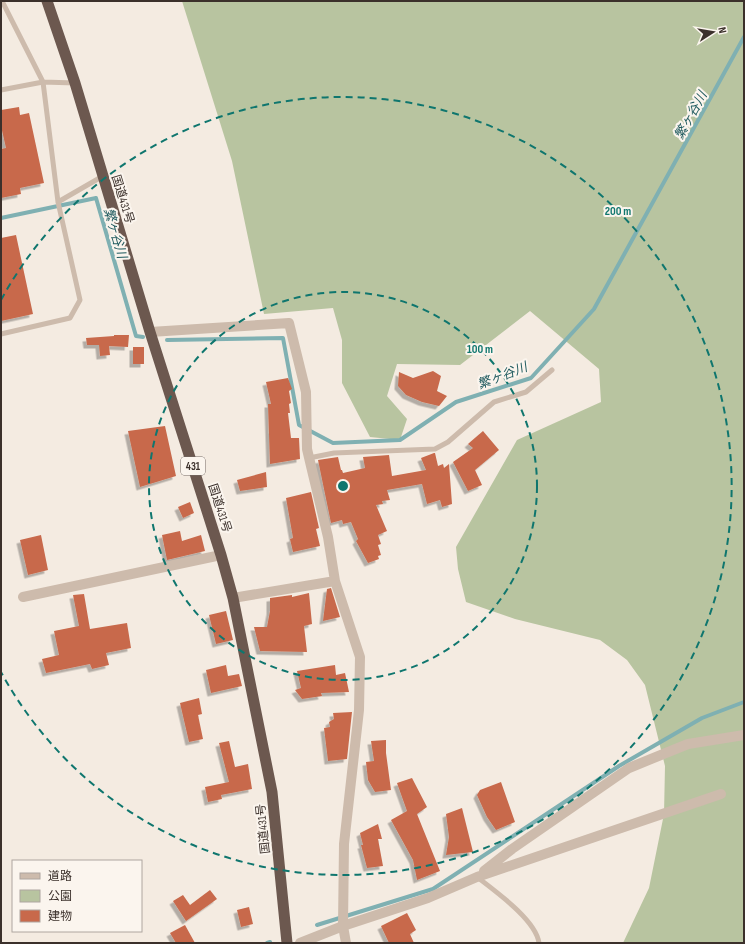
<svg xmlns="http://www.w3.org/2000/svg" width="745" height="944" font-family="'Sofia Sans Condensed','Noto Sans JP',sans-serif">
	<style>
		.green { fill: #b8c4a0 }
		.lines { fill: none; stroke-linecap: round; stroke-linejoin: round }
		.stream { stroke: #7fb0b2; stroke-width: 4 }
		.building { fill: #c8694b; filter: url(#shadow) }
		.service { stroke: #cdbbac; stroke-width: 5 }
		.minor { stroke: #cdbbac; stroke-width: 10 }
		.trunk { stroke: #6c584f; stroke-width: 11 }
		.ring { fill: none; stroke: #0f766e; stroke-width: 2; stroke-dasharray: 7 5 }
		.labels { text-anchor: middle; stroke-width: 4; stroke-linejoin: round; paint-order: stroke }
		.shield { fill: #fbf5ee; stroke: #756b66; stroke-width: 1 }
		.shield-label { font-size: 11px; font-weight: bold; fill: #3b302b }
		.street-label { font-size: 12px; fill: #3b302b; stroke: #fbf5ee }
		.water-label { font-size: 13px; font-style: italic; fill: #1f5a5e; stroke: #fbf5ee }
		.centre { fill: #0f766e; stroke: #fbf5ee; stroke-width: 2 }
		.ring-label { font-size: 12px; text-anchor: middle; font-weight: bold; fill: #0f766e; stroke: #fbf5ee; stroke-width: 4; stroke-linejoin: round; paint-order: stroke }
	</style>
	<defs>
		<filter id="shadow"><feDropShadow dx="-3.5" dy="3.5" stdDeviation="0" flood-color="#0004"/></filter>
	</defs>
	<rect width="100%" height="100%" fill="#f4ebe1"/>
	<!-- green -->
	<path class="green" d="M182,1H744V943H623L649,888L664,814L665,766L645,685L627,660L600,640L515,619L466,602L458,569L456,547L517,440L601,402L599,369L530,311L460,365L397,364L387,396L407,419L400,440L370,437L342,383V340L333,308L264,314L232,161Z"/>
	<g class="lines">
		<!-- stream -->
		<path class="stream" d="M1,218L96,198L136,336L143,337
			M167,340L283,338L299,425L333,443L400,440L456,402L531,378L594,309L744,37
			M317,925L433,889L619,766L702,718L744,702
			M267,943L270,942"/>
	</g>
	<!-- building -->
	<path class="building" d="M19,107L20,115L29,113L44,183L20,188L21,194L1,198V149L6,148L1,126V110Z
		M16,235L33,314L1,321V238Z
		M114,335H129L128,347L109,346L110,355L100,356L99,345H87L86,338L114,336Z
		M133,347H144V364H133Z
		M433,371L441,376L437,391L447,396L439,406L422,402L406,395L398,386L399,372L413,378Z
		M288,378L292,389L289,391L291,403L289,404L290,413H288L291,438H299L300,459L270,464L268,404H271L266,382Z
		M165,426L176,476L140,487L128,431Z
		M483,431L499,450L475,470L482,485L468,491L453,462L473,448L468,444Z
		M434,453H435L438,466L443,464L444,468L449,464L452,504L442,507L440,500L427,504L422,484L387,490L390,500L382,501L383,504L376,505L387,531L378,535L381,544L378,545L381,555L378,556L379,559L368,563L356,541L358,539L351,522L343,524L342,520L331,523L318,460L338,457L341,470H342L343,473L365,468L363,457L389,455L392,476L426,470L421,458Z
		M266,472L267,487L240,491L237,480Z
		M311,492L319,528L316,529L320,546L293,552L290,539L293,538L286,498Z
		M190,502L194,513L183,518L178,507Z
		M180,531L182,541L201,535L205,551L167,560L162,535Z
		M41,535L48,570L28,575L20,540Z
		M331,588L340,617L323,621L327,589Z
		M309,593L312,624L304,626L307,652L260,651L254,627H267L270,611V598L292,595V597Z
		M84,594L90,629L127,623L131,648L106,653L109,665L92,669L90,664L46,673L42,659L59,655L54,631L79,626L73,595Z
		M226,611L233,640L216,644L209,615Z
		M226,665L228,676L239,674L242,686L211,693L206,670Z
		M335,665L336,675L345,673L349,692L321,693L322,696L302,699L295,690L301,688L297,671Z
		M199,698L202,714L198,715L203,739L189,742L180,703Z
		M352,712L347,759L328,761L324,728L330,727L329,722L334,719L333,713Z
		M386,740V753L391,790L375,792L368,780L366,762L374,761L371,741Z
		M229,741L235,767L248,764L252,789L221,795L222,799L208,802L205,787L229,782L219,743Z
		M412,778L427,807L417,814L440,871L417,880L413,860L391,820L407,811L397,783Z
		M501,782L515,822L496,830L487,817L477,795L480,790Z
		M462,808L473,852L446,855L449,837L446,814Z
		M378,824L382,839H378L383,866L367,868L361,845H363L360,833Z
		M210,890L217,899L186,921L173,901L183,895L190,905Z
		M249,907L253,924L241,927L237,910Z
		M407,913L416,930L410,934L414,943H389L381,926Z
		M185,925L195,943H176L170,933Z"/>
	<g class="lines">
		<!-- service -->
		<path class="service" d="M1,90L43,82L75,83
			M58,202L103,176
			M1,334L70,318L80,300L58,202L43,82L2,1
			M309,458L334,453L435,449L448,442L494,402L526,392L552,370
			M477,877C495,891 536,920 539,943"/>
		<!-- minor -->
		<path class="minor" d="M150,332L289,323L306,392L307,449L311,466L328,537L335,581L360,657L359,710L344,844L343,926L346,943
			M23,597L221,555
			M233,598L335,581
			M484,871L512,849L629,768L688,744L744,735
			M300,943L343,926L428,898L477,877L721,794"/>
		<!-- trunk -->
		<path class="trunk" d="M47,1L75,83L150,332L221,555L233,598L272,792L287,943"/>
	</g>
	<!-- distance rings -->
	<g class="ring">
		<circle cx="343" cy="486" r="194"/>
		<path d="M1 300A389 389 0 1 1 1 672"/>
	</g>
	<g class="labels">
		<!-- shield labels -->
		<rect class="shield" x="181" y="457" width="24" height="18" rx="3"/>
		<g class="shield-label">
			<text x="193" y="470">431</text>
		</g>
		<!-- street labels -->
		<g class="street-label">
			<text transform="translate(123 199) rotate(73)" y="4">国道431号</text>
			<text transform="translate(220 508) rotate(72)" y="4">国道431号</text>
			<text transform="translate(263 829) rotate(-96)" y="4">国道431号</text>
		</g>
		<!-- water labels -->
		<g class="water-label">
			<text transform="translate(690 115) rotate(-61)" y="5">繁ヶ谷川</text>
			<text transform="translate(116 233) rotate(74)" y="5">繁ヶ谷川</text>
			<text transform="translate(502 375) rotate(-21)" y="5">繁ヶ谷川</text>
		</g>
	</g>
	<circle cx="343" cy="486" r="6" class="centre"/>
	<g class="ring-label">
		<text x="618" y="215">200 m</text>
		<text x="480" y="353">100 m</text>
	</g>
	<!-- border -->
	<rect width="745" height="944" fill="none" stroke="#3b302b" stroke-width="4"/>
	<!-- legend -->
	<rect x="12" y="860" width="130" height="72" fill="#fbf5ee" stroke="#aea6a0"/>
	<rect x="20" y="873" width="20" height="6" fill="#cdbbac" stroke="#aea6a0"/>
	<text x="48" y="880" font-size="12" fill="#3b302b">道路</text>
	<rect x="20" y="890" width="20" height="12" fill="#b8c4a0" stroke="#aea6a0"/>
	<text x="48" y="900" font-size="12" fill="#3b302b">公園</text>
	<rect x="20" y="910" width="20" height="12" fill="#c8694b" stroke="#aea6a0"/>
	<text x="48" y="920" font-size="12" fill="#3b302b">建物</text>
	<!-- north arrow -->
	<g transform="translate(713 32) rotate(78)" stroke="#fbf5ee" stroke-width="3" paint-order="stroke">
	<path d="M0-3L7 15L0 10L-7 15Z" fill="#3b302b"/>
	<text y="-6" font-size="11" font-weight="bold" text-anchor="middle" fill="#3b302b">N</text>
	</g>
</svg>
